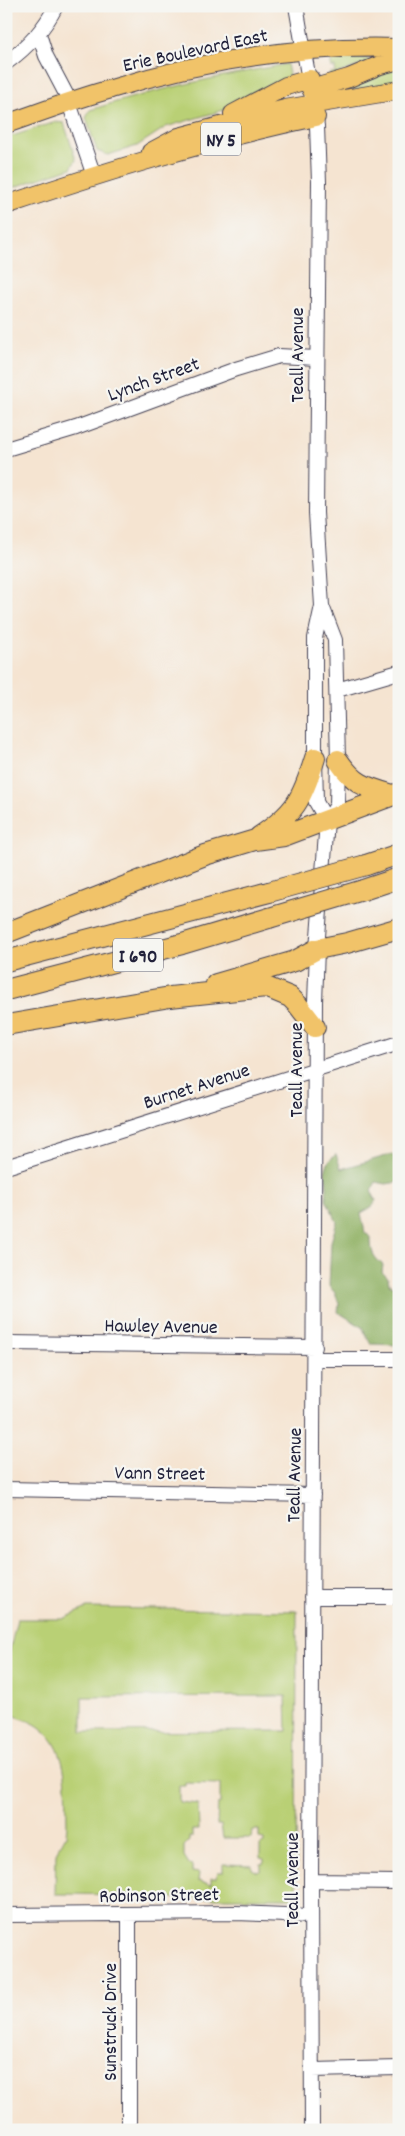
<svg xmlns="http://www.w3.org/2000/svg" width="405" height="2136" font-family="Dekko,sans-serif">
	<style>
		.green { fill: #b9d074; stroke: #6e7958; fill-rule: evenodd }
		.forest { fill: #92b266; stroke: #5a6a50 }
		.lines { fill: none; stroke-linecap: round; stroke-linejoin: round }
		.minor-casing { stroke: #423f52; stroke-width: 16 }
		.major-casing { stroke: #423f52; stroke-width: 20 }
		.highway-casing { stroke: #423f52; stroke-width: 22 }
		.minor { stroke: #fff; stroke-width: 14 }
		.major { stroke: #f1c369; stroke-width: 18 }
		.highway { stroke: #f1c369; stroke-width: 20 }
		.highway-bridge-casing { stroke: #423f52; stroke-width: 22; stroke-linecap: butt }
		.highway-bridge { stroke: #f1c369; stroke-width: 20 }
		.labels { text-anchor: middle; stroke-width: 4.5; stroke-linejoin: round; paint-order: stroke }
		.shield { fill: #f6f6f2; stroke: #626272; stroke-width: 1 }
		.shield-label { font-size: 19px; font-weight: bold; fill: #22223b }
		.street-label { font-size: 20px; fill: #22223b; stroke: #f6f6f2 }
	</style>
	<rect width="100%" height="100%" fill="#f6f6f2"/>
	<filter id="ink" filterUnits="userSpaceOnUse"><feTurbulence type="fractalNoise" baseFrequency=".02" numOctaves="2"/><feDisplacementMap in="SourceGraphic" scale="10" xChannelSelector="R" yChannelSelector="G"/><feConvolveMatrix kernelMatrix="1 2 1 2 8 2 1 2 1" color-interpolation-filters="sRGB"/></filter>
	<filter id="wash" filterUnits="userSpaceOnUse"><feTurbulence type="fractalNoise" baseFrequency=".0096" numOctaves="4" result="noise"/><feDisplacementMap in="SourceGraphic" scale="20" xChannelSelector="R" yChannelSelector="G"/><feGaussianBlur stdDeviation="1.12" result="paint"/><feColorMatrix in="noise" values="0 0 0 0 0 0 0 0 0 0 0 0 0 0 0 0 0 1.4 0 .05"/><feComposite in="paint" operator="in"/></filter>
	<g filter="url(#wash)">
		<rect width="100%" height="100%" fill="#f5e4d1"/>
		<!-- green -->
		<path class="green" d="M367,58L370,62L330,76V73L335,72V67H331V60Z
			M287,64L289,74L288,81L244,104L166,127L137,146L108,155L97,151L86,118L90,110C155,89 220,76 287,64Z
			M399,66V83L332,94L331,85Z
			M56,122L64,123L76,160L71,168L6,190V138Z
			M87,1608L297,1611L296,1898H146L145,1895L55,1894L56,1853L66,1835L67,1825C66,1793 70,1751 42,1729C33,1721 17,1717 6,1713V1667L17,1619H63ZM82,1697L286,1696L287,1731L82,1732ZM185,1783L220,1784V1804H218L217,1825H221L223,1838H251L252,1830H259V1838L264,1839V1843L260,1845V1858L264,1859V1864H261V1870L258,1872L252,1869V1865L223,1864V1872H218L216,1878H211V1884L198,1881L199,1873L192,1872V1866L189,1865L184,1857V1846L189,1841V1837H192V1830H199L198,1804L179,1802V1786H185Z"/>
		<!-- forest -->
		<path class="forest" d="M336,1154L341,1169L393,1154L399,1172V1182L386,1184L376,1182L371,1191L376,1200L372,1207L361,1213L365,1233L371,1237C371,1251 372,1256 383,1265L382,1272L388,1278L389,1284L399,1289V1347L396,1345L371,1344L362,1327L338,1312L339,1304L335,1293L329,1286L331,1242L337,1222L326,1199L327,1186L325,1172L328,1162Z"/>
	</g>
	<g filter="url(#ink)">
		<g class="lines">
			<!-- minor casing -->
			<g class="minor-casing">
				<path id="minor" d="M296,6L317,126L319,182L316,513L322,606L335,640L338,760L337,805L327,821L317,949L315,1002L311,1881L312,2130
					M39,34L46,56L66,94L94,176
					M6,63C28,47 44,30 56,6
					M6,449L76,428L236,369L279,356L316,358
					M322,606L315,638V758L316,802L327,821
					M337,690L399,672
					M6,1167L399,1043
					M6,1343L315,1347
					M315,1359H399
					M6,1489L313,1495
					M312,1597H399
					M311,1881L399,1882
					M6,1915L236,1913L311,1916
					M312,2070L399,2068
					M129,2130V1914"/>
			</g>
			<!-- major casing -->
			<g class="major-casing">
				<path id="major" d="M311,89L349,78L380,65L399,60
					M233,114L286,86L310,79
					M6,124C41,112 75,99 111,89C204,60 301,45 399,48
					M151,152L179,137L285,109L399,90
					M6,205C108,171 210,139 316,117"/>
			</g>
			<!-- highway casing -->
			<g class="highway-casing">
				<path id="highway" d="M338,760C355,785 365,787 393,795
					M259,837C295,813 302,800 315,758
					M366,865L399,854
					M363,890L399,878
					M6,933L205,855L255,840L284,836L399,793
					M6,961L269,892
					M216,984L295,961L317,949L347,943L399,928
					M6,990L182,944L269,918
					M6,1025L170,997L266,987L290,997L298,1005L315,1027"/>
			</g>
			<!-- minor -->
			<use href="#minor" class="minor"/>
			<!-- major -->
			<use href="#major" class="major"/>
			<!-- highway -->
			<use href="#highway" class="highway"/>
			<!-- highway-bridge casing -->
			<g class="highway-bridge-casing">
				<path id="highway-bridge" d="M269,892L366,865
					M269,918L363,890"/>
			</g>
			<!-- highway-bridge -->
			<use href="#highway-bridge" class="highway-bridge"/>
		</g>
	</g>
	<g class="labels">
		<!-- shield labels -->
		<g class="shield">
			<rect x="201" y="122.5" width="40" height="33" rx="4"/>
			<rect x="113" y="938.5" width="50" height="33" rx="4"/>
		</g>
		<g class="shield-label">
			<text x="221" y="146">NY 5</text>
			<text x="138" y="962">I 690</text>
		</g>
		<!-- street labels -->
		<g class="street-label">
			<text transform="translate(195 49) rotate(-12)" y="7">Erie Boulevard East</text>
			<text transform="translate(296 355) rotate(-90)" y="7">Teall Avenue</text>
			<text transform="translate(153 378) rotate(-20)" y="7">Lynch Street</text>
			<text transform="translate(295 1070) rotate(-90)" y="7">Teall Avenue</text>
			<text transform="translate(196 1085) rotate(-18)" y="7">Burnet Avenue</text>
			<text transform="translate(161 1325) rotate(1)" y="7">Hawley Avenue</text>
			<text transform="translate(160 1472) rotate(1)" y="7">Vann Street</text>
			<text transform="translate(293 1475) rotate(-89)" y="7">Teall Avenue</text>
			<text transform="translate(291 1880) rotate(-90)" y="7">Teall Avenue</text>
			<text transform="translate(159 1894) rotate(-1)" y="7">Robinson Street</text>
			<text transform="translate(109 2022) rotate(-90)" y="7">Sunstruck Drive</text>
		</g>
	</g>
	<!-- margin -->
	<rect width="405" height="2136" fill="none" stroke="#f6f6f2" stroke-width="25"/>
</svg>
